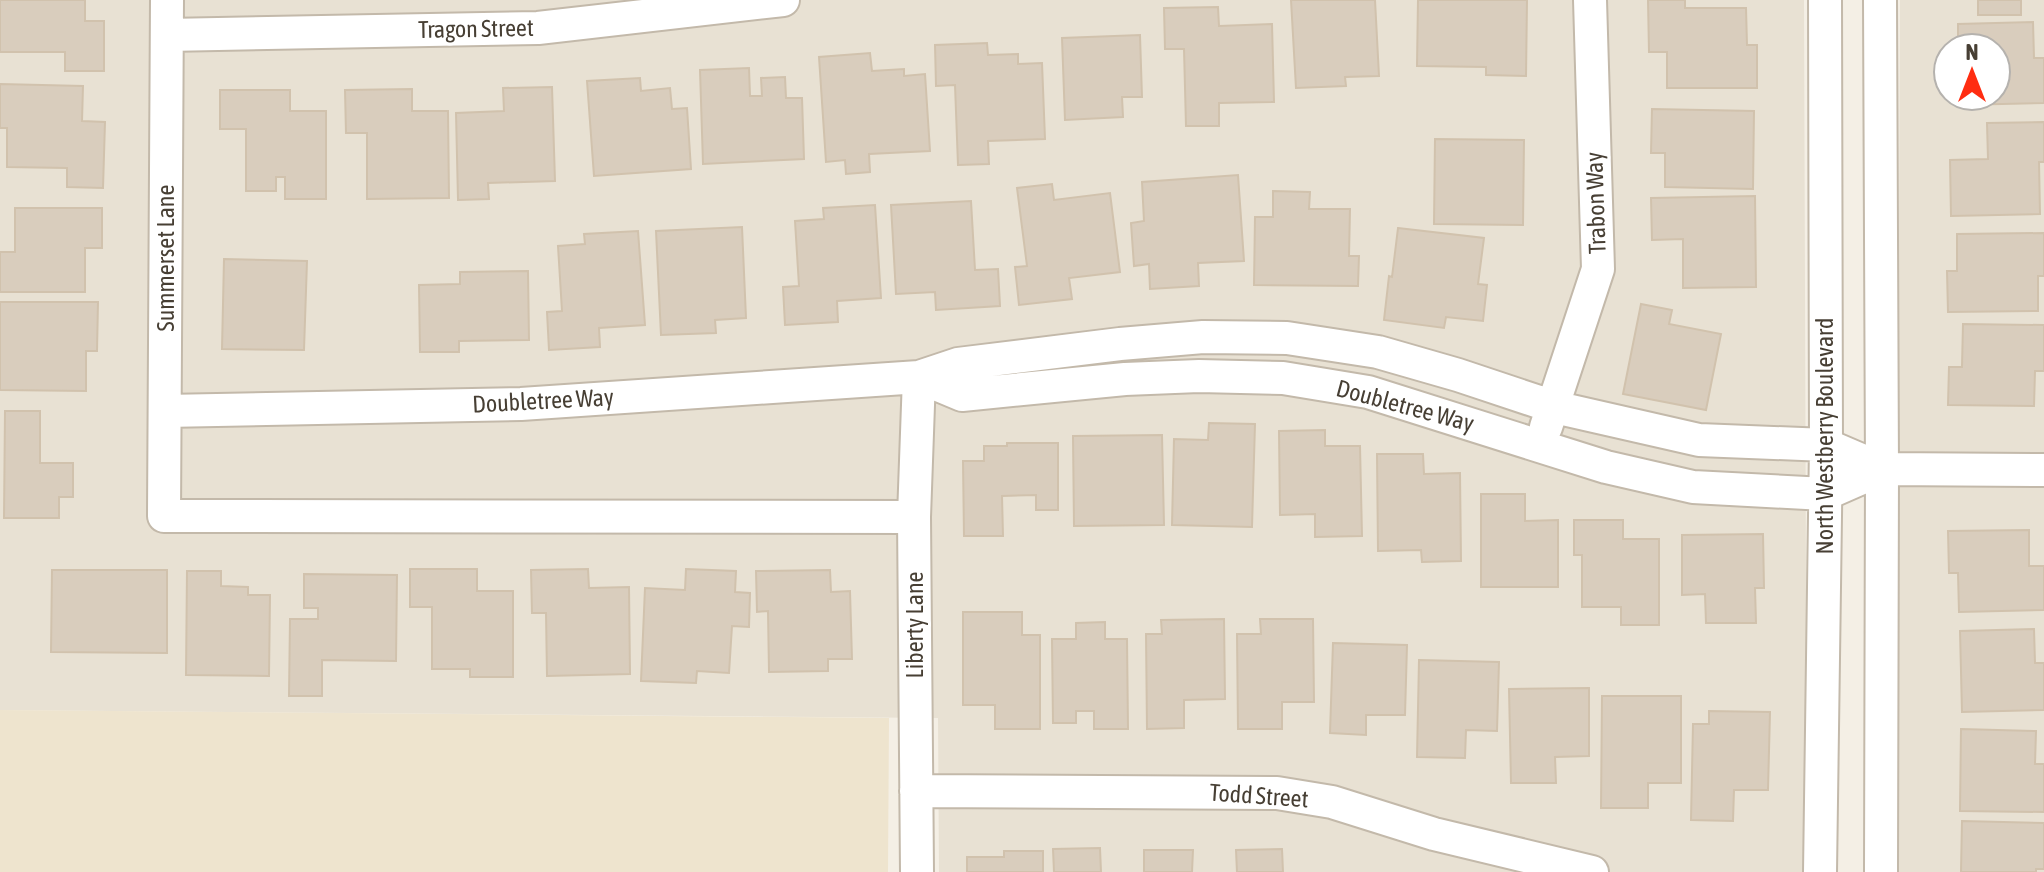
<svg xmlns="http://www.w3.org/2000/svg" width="2044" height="872" font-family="'Asap Condensed',sans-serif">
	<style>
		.residential { fill: #e8e1d3; fill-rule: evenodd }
		.education { fill: #eee4ce }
		.building { fill: #d9cdbd; stroke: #d1c2ad; stroke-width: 2 }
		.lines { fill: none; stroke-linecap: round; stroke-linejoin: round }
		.minor-casing { stroke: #c3b9aa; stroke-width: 36 }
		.minor { stroke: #fff; stroke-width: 32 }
		.labels { text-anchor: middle; stroke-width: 6; stroke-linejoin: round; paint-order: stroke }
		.street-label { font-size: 24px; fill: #473f34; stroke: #fff }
	</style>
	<rect width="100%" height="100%" fill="#f4efe5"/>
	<!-- residential -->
	<path class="residential" d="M0,0H1804L1807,872H939L938,718L0,710Z
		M1900,0H2044V872H1896ZM1948,48H1996V96H1948Z"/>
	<!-- education -->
	<path class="education" d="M0,710L889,718L888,872H0Z"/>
	<!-- building -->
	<path class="building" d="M0,0H85V21H104V71H65V52H0Z
		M1291,0H1375L1379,76L1345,77L1346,86L1296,88Z
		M1418,0H1527L1526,76L1486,75V67L1417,66Z
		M1648,0H1685V8H1746L1747,45H1757V88H1667V52H1649Z
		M1978,0H2021V15H1978Z
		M1218,7L1219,26L1272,24L1274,102L1219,103V126H1186L1184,49H1165L1164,8Z
		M2033,22L2034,58H2044V103L1960,105L1959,96H1996V48H1958V24Z
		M1140,35L1142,97H1122L1123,117L1065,120L1062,38Z
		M987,43L988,55L1018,54V64L1042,63L1045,139L988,141L989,164L958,165L955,85L936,86L935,45Z
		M870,53L872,71L904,69V76L925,74L930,151L869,154L870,172L846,174L845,160L826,162L819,57Z
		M749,68L750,96H762L761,78L785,77L786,98H802L804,159L703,164L700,70Z
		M640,78L641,91L670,88L672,109L687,108L691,169L594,176L587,81Z
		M0,84L83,86L82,121L105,122L103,188L67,187V168L7,167V128H0Z
		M552,87L555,181L488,183L489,199L458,200L456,113L504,111L503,88Z
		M412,89V111H448L449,198L367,199V133H346L345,90Z
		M220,90H290V111H326V199H285V177H276V191H246V129H220Z
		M1652,109L1754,111L1753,189L1665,187V153H1651Z
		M2044,122V162H2039L2040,214L1951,216L1950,160L1988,159L1987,123Z
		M1435,139L1524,140L1523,225L1434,224Z
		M1238,175L1244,261L1198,263L1199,286L1150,289L1149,264L1134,266L1131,223L1144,221L1142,182Z
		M1052,184L1054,200L1110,193L1120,272L1069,278L1072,299L1019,305L1015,267L1027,266L1017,188Z
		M1273,191L1310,192L1309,209H1350L1349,256H1359L1358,286L1254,285L1255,217H1273Z
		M1755,196L1756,287L1683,288V239L1652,240L1651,198Z
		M971,201L975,270L998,269L1000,306L936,310L935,292L896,294L891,205Z
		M875,205L881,298L837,301L838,322L785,325L783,287L799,286L795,221L824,219L823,208Z
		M15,208H102V248H85V292H0V252H15Z
		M742,227L746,318L715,320L716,333L661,335L656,231Z
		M1398,228L1484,238L1478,284L1487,285L1483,321L1446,317L1444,328L1384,320L1389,276L1392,277Z
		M638,231L645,325L599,328L600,347L549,350L547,312L562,311L558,246L585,244L584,234Z
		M2044,233V276H2038V311L1948,312L1947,271H1957V234Z
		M224,259L307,261L304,350L222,349Z
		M528,271L529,340L459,341V352H420L419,285L460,284V272Z
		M0,302H98L97,351H86V391L0,390Z
		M1641,304L1672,310L1669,324L1721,334L1706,410L1623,394Z
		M1963,324L2044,325V371H2035L2034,406L1948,405L1949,367H1962Z
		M5,411H40V463H73V497H59V518H4Z
		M1209,423L1255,424L1252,527L1172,525L1174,439L1208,440Z
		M1325,430V446H1360L1362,536L1315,537V514L1280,515L1279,431Z
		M1162,435L1164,525L1074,526L1073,436Z
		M1007,443H1058V510H1036V495L1002,496L1003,536H964L963,461H984V446H1007Z
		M1377,454H1423L1424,474L1460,473L1461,561L1422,562L1421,550L1378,551Z
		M1481,494H1525V521L1558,520V587H1481Z
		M1574,520H1623V539H1659V625H1621V607H1582V555H1574Z
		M2029,530V566H2044V610L1959,612L1958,573H1949L1948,531Z
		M1763,534L1764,588H1755L1756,623H1706L1705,594L1682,595V535Z
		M410,569H477V591H513V677H470V669H432V607H410Z
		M588,569L589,588L629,587L630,674L547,676L546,613H532L531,570Z
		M686,569L736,571L735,592L750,593L749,627L732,626L729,673L697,671L696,683L641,681L645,588L685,590Z
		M52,570H167V653L51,652Z
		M830,570L831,592L850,591L852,659H828V671L769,672L768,611L757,612L756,571Z
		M187,571H221V586L248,587V595H270L269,676L186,675Z
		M304,574L397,575L396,661L322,660V696H289L290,619H318V608H304Z
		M963,612H1022V635H1040V729H995V705H963Z
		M1224,619L1225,699L1184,700V728L1147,729L1146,634H1162L1161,620Z
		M1260,619H1313L1314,702H1282V729H1238L1237,634H1261Z
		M1105,622V639H1127L1128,729H1094V711H1076V723H1053L1052,639H1076V623Z
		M2034,629L2035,663H2044V710L1962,712L1960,631Z
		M1333,643L1407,645L1405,715H1366V735L1330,733Z
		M1419,660L1499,662L1497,731L1466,730L1465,758L1417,757Z
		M1589,688V756L1555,757L1556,783H1511L1509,689Z
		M1602,696H1681V783H1648V808H1601Z
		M1709,711L1770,712L1768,790H1734L1733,821L1691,820L1693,724H1709Z
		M1961,729L2036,731L2035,764H2044V812L1960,811Z
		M1962,821L2044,823V869H2036V872H1961Z
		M1100,848L1101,872H1054L1053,849Z
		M1282,849L1283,872H1237L1236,850Z
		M1144,850H1193L1192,872H1144Z
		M1004,851H1043V872H967V857H1004Z"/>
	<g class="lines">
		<!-- minor casing -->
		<g class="minor-casing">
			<path id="minor" d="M167,0L164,516L914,517
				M1880,0L1882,469L1881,872
				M167,35L538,28L783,0
				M919,377L962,395L1125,379L1199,376L1283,378L1368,392L1606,467L1693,487L1825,494L1882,469
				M165,411L521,404L919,377L958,364L1120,344L1203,337L1287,338L1378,352L1458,375L1554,407L1699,440L1826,445L1882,469L2044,470
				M1546,427L1598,269L1590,0
				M916,791L1277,793L1332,802L1434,834L1592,872
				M917,872L914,517L919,377
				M1820,872L1826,445L1825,0"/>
		</g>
		<!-- minor -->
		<use href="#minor" class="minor"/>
	</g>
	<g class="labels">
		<!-- street labels -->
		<g class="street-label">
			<text transform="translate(476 29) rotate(-1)" y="8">Tragon Street</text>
			<text transform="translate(1596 203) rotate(-92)" y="8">Trabon Way</text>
			<text transform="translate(166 258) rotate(-90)" y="8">Summerset Lane</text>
			<text transform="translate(543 401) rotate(-3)" y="8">Doubletree Way</text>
			<text transform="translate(1405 406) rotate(15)" y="8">Doubletree Way</text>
			<text transform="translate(1825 436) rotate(-90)" y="8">North Westberry Boulevard</text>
			<text transform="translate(915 625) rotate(-90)" y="8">Liberty Lane</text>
			<text transform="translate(1259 796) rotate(4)" y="8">Todd Street</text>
		</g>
	</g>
	<!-- north arrow -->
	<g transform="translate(1972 72)"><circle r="38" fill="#ffffff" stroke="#b5b2ae" stroke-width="2"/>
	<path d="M0-6L14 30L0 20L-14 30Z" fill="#ff2d11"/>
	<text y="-12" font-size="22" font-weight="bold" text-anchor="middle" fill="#473f34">N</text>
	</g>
</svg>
